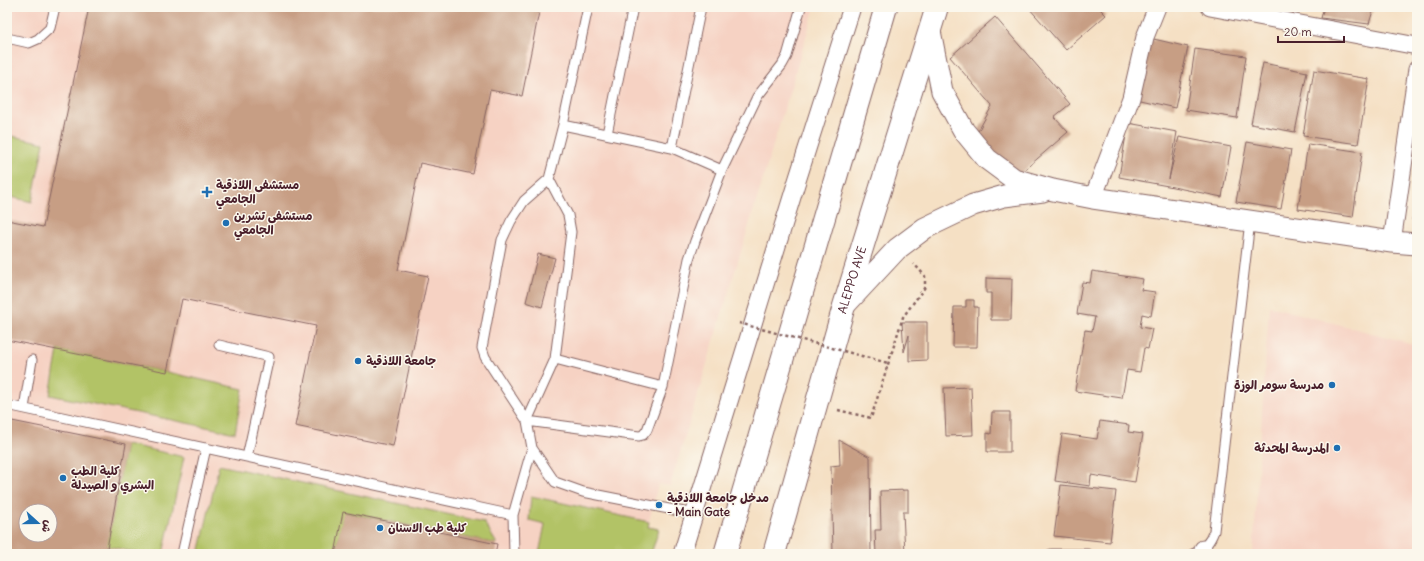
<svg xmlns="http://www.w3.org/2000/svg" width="1424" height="561" font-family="Delius,'Playpen Sans Arabic',sans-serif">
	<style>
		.built { fill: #f6d2c3; fill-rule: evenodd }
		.green { fill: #b2c366; stroke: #7e7148 }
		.building { fill: #c79e84; fill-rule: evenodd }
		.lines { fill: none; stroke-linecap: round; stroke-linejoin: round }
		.service-casing { stroke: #866361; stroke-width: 11 }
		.minor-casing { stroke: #866361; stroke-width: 19 }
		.tertiary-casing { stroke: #866361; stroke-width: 23 }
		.primary-casing { stroke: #866361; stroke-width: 24 }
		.path { stroke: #866361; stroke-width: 2.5; stroke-dasharray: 3 3; stroke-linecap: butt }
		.service { stroke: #fff; stroke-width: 9 }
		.minor { stroke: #fff; stroke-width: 17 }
		.tertiary { stroke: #fff; stroke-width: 21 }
		.primary { stroke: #fff; stroke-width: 22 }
		.path-bridge { stroke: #866361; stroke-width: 2.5; stroke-dasharray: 3 3; stroke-linecap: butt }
		.poi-dot { fill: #1f6fb2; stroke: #fbf7ec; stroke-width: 1.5 }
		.labels { text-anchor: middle; stroke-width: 3; stroke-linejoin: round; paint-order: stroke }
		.poi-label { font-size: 12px; font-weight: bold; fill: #4a1f2b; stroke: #fbf7ec; text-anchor: start }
		.street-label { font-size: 12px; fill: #4a1f2b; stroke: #fbf7ec }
	</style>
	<rect width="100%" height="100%" fill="#fbf7ec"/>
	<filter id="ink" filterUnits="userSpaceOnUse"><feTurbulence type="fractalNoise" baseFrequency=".025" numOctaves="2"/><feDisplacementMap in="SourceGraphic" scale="8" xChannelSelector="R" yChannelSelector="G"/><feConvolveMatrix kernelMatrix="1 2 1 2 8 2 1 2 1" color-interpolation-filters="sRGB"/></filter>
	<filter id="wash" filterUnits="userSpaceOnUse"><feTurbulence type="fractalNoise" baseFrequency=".012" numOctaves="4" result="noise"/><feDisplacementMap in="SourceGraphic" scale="16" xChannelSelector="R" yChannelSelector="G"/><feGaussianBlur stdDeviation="0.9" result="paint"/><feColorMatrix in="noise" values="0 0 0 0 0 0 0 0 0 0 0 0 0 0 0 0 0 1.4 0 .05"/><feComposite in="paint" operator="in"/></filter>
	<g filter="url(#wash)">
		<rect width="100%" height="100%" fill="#f5e0c4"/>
		<!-- built -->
		<path class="built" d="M7,7H815L670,486L658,484L648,526L659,529L651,554H7ZM26,511H50V535H26Z
			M1269,306L1417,345V549L1368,554H1253Z"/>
		<!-- green -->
		<path class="green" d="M7,135L44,143L32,202L7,196Z
			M58,350L167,372L243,389L235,433L50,395Z
			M126,444L184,457L163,554H142L107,546Z
			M219,465L484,522L497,544L344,512L335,554H199Z
			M531,496L649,522L648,527L659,529L651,554H539L545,524L529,520Z"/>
		<g id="blocks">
			<!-- building -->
			<path class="building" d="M89,7H540L522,96L490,90L473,174L420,163L398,270L428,276L393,446L295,426L316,326L182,299L167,372L7,340V220L43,227Z
				M1028,7H1098L1106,15L1066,50Z
				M1324,7H1374L1369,24L1321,18Z
				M995,17L1070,104L1054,117L1068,132L1014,179L971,144L992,106L950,57Z
				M1145,37L1188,47L1175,108L1131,98Z
				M1195,49L1246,56L1237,118L1186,110Z
				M1263,63L1307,72L1295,132L1251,124Z
				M1314,70L1369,79L1358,144L1303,136Z
				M1128,123L1177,132L1169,179L1179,137L1231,147L1222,197L1168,186L1119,177Z
				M1247,142L1291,150L1281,209L1236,202Z
				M1308,144L1362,152L1353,217L1298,209Z
				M1416,198H1417V221L1412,220Z
				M538,254L555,258L542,307L526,302Z
				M1092,271L1143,279L1141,290L1155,292L1151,316L1142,314L1140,327L1152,329L1148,349L1144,348L1140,372L1127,370L1122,398L1075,391L1085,330L1092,331L1095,317L1077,314L1082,282L1090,283Z
				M986,278L1012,279L1011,320H991V293H986Z
				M966,300H974V307H978L977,347H953L954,307H966Z
				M902,322H927V360L909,361V335L904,352Z
				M971,387L973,435L946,436L944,388Z
				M992,412H1010V452H987V433L991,434Z
				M7,420L126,444L106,554H7ZM26,511H50V535H26Z
				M1100,421L1129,425L1128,432L1143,434L1135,482L1091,475L1090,486L1055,481L1062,434L1097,439Z
				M839,440L870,457L871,554H833L831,466L840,465Z
				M1061,485L1116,491L1110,542L1054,536Z
				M908,490V512H903L905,554H876L875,530H881L880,491Z
				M343,512L497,544L495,554H335Z"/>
		</g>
	</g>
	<g filter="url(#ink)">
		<use href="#blocks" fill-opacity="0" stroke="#866361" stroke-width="1"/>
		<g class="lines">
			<!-- service casing -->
			<g class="service-casing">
				<path id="service" d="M7,38L29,43L38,39L50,28L55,7
					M607,134L633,7
					M672,148L701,7
					M722,170L757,97L782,65L787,56L801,7
					M549,179L524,201L511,221L502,240L482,348L485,357L527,421L639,436L643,435L647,430L663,387
					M219,345L269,357L247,457
					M555,359L663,387L689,259L695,241L722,170L672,148L563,125
					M7,405L513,515
					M24,408L32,360
					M532,448L555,482L583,492L694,514
					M182,554L206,448
					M514,554L513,515L532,448L527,421L555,359L571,232L568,215L549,179L563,125L588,7
					M1051,554H1088
					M1193,554C1204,550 1210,542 1214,531L1250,221"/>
			</g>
			<!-- minor casing -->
			<g class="minor-casing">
				<path id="minor" d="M1210,7L1417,46
					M1093,198L1131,98L1145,37L1157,7
					M1392,242L1417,69
					M1203,549V554
					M682,554L796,184L852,7"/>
			</g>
			<!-- tertiary casing -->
			<g class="tertiary-casing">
				<path id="tertiary" d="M930,31L942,91L964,131L987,159L1014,179L1053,190L1093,198L1392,242L1417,244
					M844,306L897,249L925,228L973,205L1004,196L1043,191"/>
			</g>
			<!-- primary casing -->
			<g class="primary-casing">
				<g id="primary">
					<path d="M725,554L886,7"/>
					<path id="s1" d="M774,554L844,306L937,7"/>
				</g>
			</g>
			<!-- path -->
			<path class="path" d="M838,410L871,418L903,317L925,287V276L914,264"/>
			<!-- service -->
			<use href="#service" class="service"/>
			<!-- minor -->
			<use href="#minor" class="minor"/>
			<!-- tertiary -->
			<use href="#tertiary" class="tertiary"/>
			<!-- primary -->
			<use href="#primary" class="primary"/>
			<!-- path-bridge -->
			<path class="path-bridge" d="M739,323L888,363"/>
		</g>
	</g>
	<!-- markers -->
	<g class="poi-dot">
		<path d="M205 186h4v4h4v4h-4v4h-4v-4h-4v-4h4z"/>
		<circle cx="226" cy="223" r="4"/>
		<circle cx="358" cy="361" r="4"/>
		<circle cx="1332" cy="385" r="4"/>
		<circle cx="1337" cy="448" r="4"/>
		<circle cx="63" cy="478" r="4"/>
		<circle cx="659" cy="505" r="4"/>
		<circle cx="380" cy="528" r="4"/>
	</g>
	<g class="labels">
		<!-- poi labels -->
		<g class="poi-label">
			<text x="216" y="189">مستشفى اللاذقية<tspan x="216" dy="14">الجامعي</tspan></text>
			<text x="234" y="220">مستشفى تشرين<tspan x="234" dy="14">الجامعي</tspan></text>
			<text x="366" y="365">جامعة اللاذقية</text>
			<text x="1324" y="389" text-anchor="end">مدرسة سومر الوزة</text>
			<text x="1329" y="452" text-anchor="end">المدرسة المحدثة</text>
			<text x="71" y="475">كلية الطب<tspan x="71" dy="14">البشري و الصيدلة</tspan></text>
			<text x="667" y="502">مدخل جامعة اللاذقية<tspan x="667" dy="14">- Main Gate</tspan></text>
			<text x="388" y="532">كلية طب الاسنان</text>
		</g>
		<!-- street labels -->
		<g class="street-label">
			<text dy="4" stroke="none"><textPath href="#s1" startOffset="285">ALEPPO AVE</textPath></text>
		</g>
	</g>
	<!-- margin -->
	<rect width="1424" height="561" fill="none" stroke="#fbf7ec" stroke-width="24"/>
	<!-- north arrow -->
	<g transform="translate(38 523) rotate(111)"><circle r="19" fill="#fbf7ec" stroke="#b4a19f"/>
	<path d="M0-3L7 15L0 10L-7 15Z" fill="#1f6fb2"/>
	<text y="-6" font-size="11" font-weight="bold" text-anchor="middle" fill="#4a1f2b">ش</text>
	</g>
	<!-- scale -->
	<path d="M1278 36v6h66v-6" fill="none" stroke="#4a1f2b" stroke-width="2"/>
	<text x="1284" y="36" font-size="12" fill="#4a1f2b" stroke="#fbf7ec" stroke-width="3" paint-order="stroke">20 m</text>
</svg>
